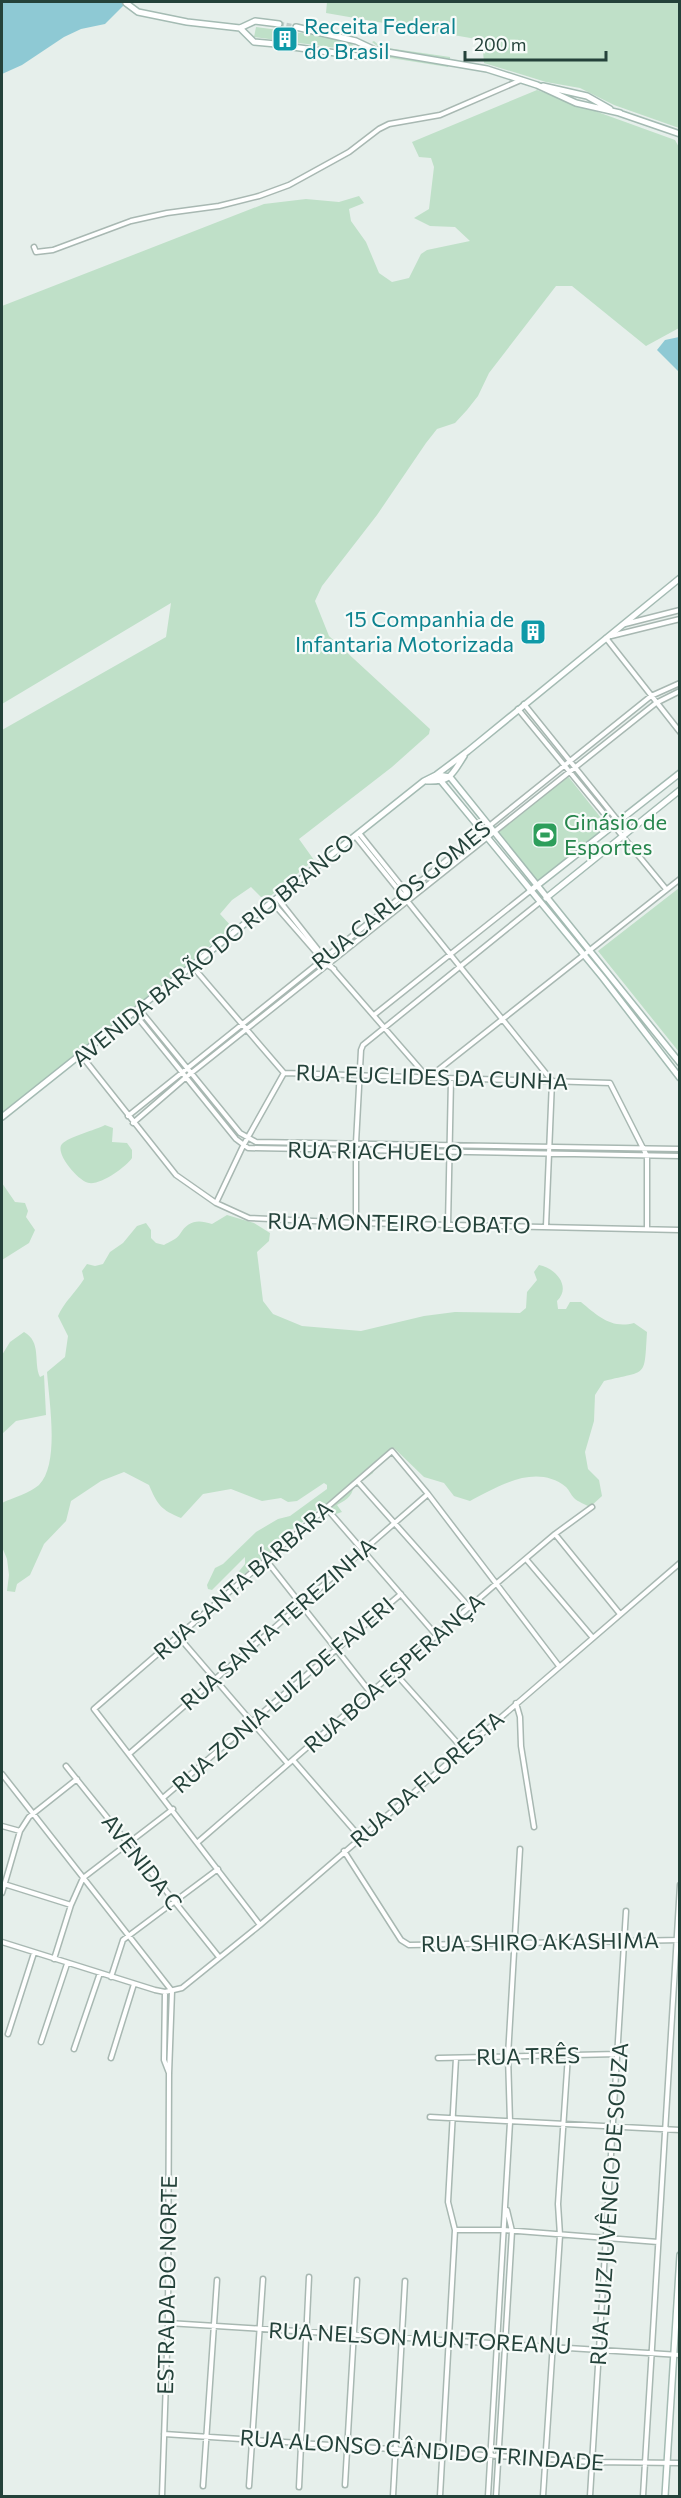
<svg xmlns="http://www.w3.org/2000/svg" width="681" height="2498" font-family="Commissioner,sans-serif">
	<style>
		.green { fill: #bfe0c8 }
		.water { fill: #8ec9d4 }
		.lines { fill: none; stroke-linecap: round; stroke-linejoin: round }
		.secondary-tunnel { stroke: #bfccc8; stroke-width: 5; stroke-dasharray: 5 2.5; stroke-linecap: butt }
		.street-casing { stroke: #a8b8b2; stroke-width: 7 }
		.secondary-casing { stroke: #a4bbb3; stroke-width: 8 }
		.street { stroke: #fff; stroke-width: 4 }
		.secondary { stroke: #fff; stroke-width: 5 }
		.labels { text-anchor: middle; stroke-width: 4.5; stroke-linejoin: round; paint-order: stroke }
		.culture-label { font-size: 22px; fill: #0d838f; stroke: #f7fbf9; text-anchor: start }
		.leisure-label { font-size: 22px; fill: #27864d; stroke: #f7fbf9; text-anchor: start }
		.street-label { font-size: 22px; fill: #24423a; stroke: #f7fbf9 }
	</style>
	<rect width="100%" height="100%" fill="#e6efeb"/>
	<!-- green -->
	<path class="green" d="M327,2H679V128L614,105L580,88L546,82L484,63L482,40L326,13Z
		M256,27L353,40L352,50L254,37Z
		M374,41L381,47L450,57V60L381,49L372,42Z
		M381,54L449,64L448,67L384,57L372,61L371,59Z
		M537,90L675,140L680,149L679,328L646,346L572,286H556L489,373L478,396L467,410L455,423L437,429L426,443L377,515L322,586L315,601L329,636L430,729L429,734L392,767L299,839L314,860L268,898L261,897L251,887L232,900L220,914L232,927L138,1007L2,1115V730L166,637L171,603L2,704V306L264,204L306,199L339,202L359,196L364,203L349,209L351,221L366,242L379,273L392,282L409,278L421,254L427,250L470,241L455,227L430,226L414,218L429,209L434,167L431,158L419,157L412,142Z
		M567,775L609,828L538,881L498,833Z
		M679,888V1052L598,951Z
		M105,1125L113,1128L112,1142L127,1143L132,1150V1158C126,1167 101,1185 89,1183C79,1182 54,1153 62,1144C68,1137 96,1130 105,1125Z
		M2,1183L15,1202L25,1203L28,1211L26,1217L35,1230L29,1243L2,1260Z
		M227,1215L254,1223L270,1233L269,1241L257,1252L263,1301L273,1314L302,1326L361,1331L424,1316L455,1312L520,1313L526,1308L527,1292L537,1280L534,1272L539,1265C555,1268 572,1286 557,1301L558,1309H566L570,1302H581C598,1316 611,1329 634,1323L647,1332C644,1379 648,1370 604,1381L595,1395L594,1421L585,1452L588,1469L599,1480L602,1496L590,1507C585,1504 578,1502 574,1498C571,1495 569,1490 566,1487C536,1463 498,1486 470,1501L454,1496L444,1483L424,1477L394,1448L377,1460L373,1473L365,1479L354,1481C354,1495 348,1499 337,1505L342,1512L336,1514L324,1503L307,1519L288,1532L278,1545L242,1576H235L245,1564V1557L212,1590L208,1589L207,1585L215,1568L223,1564L256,1532L278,1519L290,1516L327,1489V1485L324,1483L297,1501L288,1502L281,1498L262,1501L231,1489L203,1494L181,1518C161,1510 157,1504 149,1485L124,1472L101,1481L71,1501L66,1521L44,1544L30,1575L17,1584L15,1592L7,1591L9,1575L7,1559L2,1547V1503C12,1498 30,1493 39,1485C60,1464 49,1401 47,1372L65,1357L68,1336L58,1316C64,1302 76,1292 84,1279L82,1271L87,1264L95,1266L103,1264L110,1252L123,1243L137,1226L146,1223L151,1230V1238L156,1243L164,1245C169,1242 177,1239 180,1234C188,1221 197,1219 212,1224Z
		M24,1332C42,1342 33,1362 40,1377L44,1375L46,1415L16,1421L2,1434V1355L10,1342Z"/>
	<!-- water -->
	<path class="water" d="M2,2H127L105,24L81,29L64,37L22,65L2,74Z
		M679,337V371H678L657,350L665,340Z"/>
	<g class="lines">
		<!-- secondary-tunnel -->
		<path class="secondary-tunnel" d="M279,24L296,27
			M276,44L293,47"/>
		<!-- street casing -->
		<g class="street-casing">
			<path id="street" d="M34,247L36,252L53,250L131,221L167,213L219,206L259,196L289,185L349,152L379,129L389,124L440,115L521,80
				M625,624L680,610
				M611,636L680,619
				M606,638L680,732
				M524,704L627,832
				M518,709L666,889
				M359,833L411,898
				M355,836L552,1081L546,1226
				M278,899L334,970L428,1078L680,879
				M273,903L327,965L334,969
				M193,967L284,1073L610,1083L647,1156V1229
				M139,1009L240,1133L256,1142L680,1149
				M134,1013L236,1139L248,1148L680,1156
				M374,1015L530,891
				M81,1055L176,1175L216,1203L249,1218L356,1223L680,1230
				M128,1116L651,696L680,683
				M133,1123L185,1078L656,703L680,691
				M216,1203L243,1146L284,1073
				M356,1223V1143L361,1050L363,1045L540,902
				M448,1225L451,1079
				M358,1482L470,1608
				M327,1509L437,1636
				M555,1534L620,1614
				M526,1559L593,1638
				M266,1560L370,1692
				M178,1636L288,1764
				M394,1672L462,1748
				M516,1703L520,1717L521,1746L534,1827
				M129,1754L428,1494
				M293,1760L360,1837
				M66,1766L219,1957
				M2,1774L172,1991
				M164,1797L401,1594
				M2,1826L20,1831
				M198,1842L497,1583L555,1534L592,1507
				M344,1851L401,1940L409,1945L680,1940
				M4,1884L71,1905
				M2,1893L20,1831L29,1817L77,1779
				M260,1925L94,1709L392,1451L428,1494L559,1666
				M2,1942L155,1990L165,1992L182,1988L260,1925L680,1563
				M54,1959L71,1905L83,1878L173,1809
				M111,1977L123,1940L218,1869
				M165,1992L164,2060L169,2073
				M8,2034L34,1953
				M41,2042L67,1964
				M74,2049L100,1973
				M111,2058L134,1984
				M438,2058L618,2054
				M430,2117L680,2130
				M455,2230H504L658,2242
				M168,2323L680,2355
				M164,2434L592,2462L680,2463
				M345,2485L357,2280
				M203,2486L217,2280
				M249,2486L263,2279
				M299,2487L309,2277
				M162,2496L168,2323L169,2074L172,1991
				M393,2496L405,2281
				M440,2496L455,2230L448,2202L456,2058
				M488,2496L510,2122L508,2056L520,1849
				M496,2496L512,2231L507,2210
				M543,2496L560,2235L558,2204L568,2055
				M590,2496L626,1911
				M643,2496L680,1885"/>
		</g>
		<!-- secondary casing -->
		<g class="secondary-casing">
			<path id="secondary" d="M126,3L138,12L187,22L240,28L255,21L279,24
				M296,27L356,41L375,50L487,69L537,85L576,103L620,113
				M240,28L254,42L276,44
				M293,47L357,56L375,50
				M543,86L587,96L610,109
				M619,113L680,134
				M436,775L603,978L680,1078
				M438,775L450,777L680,1063
				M426,781C451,782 451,776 464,756
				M530,891L680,773
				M546,898L680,790
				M2,1117L424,781L436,775L468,751L680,578
				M665,2496L680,2255"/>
		</g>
		<!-- street -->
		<use href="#street" class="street"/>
		<!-- secondary -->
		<use href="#secondary" class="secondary"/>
	</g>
	<!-- icons -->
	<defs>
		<g id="building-square" transform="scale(1.35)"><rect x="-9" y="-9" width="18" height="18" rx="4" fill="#0f9aa8" stroke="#f7fbf9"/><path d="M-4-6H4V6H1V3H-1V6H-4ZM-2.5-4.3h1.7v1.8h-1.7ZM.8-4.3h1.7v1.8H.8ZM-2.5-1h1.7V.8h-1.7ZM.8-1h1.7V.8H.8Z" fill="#fff"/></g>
		<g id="stadium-square" transform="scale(1.35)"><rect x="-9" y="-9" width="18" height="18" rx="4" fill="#2e9e5b" stroke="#f7fbf9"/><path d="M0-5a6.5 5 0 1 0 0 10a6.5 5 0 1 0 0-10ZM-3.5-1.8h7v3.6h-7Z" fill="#fff"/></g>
	</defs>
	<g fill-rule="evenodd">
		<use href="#building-square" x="285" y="39"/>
		<use href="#building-square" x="533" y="632"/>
		<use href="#stadium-square" x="545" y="835"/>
	</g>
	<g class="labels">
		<!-- culture labels -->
		<g class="culture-label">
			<text x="304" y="34">Receita Federal<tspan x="304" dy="25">do Brasil</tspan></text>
			<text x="514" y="627" text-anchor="end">15 Companhia de<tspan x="514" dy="25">Infantaria Motorizada</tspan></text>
		</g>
		<!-- leisure labels -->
		<g class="leisure-label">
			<text x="564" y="830">Ginásio de<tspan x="564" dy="25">Esportes</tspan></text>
		</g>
		<!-- street labels -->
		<g class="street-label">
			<text transform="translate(401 895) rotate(-39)" y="8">RUA CARLOS GOMES</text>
			<text transform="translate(213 950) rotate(-39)" y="8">AVENIDA BARÃO DO RIO BRANCO</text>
			<text transform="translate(432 1077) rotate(2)" y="8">RUA EUCLIDES DA CUNHA</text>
			<text transform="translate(375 1151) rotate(1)" y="8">RUA RIACHUELO</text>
			<text transform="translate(399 1223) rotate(1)" y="8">RUA MONTEIRO LOBATO</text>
			<text transform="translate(243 1580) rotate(-41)" y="8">RUA SANTA BÁRBARA</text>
			<text transform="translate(278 1624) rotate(-41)" y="8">RUA SANTA TEREZINHA</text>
			<text transform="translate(394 1673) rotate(-41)" y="8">RUA BOA ESPERANÇA</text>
			<text transform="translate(283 1695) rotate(-41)" y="8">RUA ZONIA LUIZ DE FAVERI</text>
			<text transform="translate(427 1779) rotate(-41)" y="8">RUA DA FLORESTA</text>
			<text transform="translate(142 1862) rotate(52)" y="8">AVENIDA C</text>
			<text transform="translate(540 1942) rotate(-1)" y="8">RUA SHIRO AKASHIMA</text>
			<text transform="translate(528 2056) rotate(-1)" y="8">RUA TRÊS</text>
			<text transform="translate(609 2204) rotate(-86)" y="8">RUA LUIZ JUVÊNCIO DE SOUZA</text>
			<text transform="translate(167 2285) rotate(-89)" y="8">ESTRADA DO NORTE</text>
			<text transform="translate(420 2338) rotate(3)" y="8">RUA NELSON MUNTOREANU</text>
			<text transform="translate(422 2450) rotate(4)" y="8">RUA ALONSO CÂNDIDO TRINDADE</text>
		</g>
	</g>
	<!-- border -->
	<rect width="681" height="2498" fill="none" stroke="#24423a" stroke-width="6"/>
	<!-- scale -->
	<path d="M465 51v9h141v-9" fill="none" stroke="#24423a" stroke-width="3"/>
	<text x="474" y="51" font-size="18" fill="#24423a" stroke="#f7fbf9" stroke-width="4.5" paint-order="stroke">200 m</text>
</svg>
